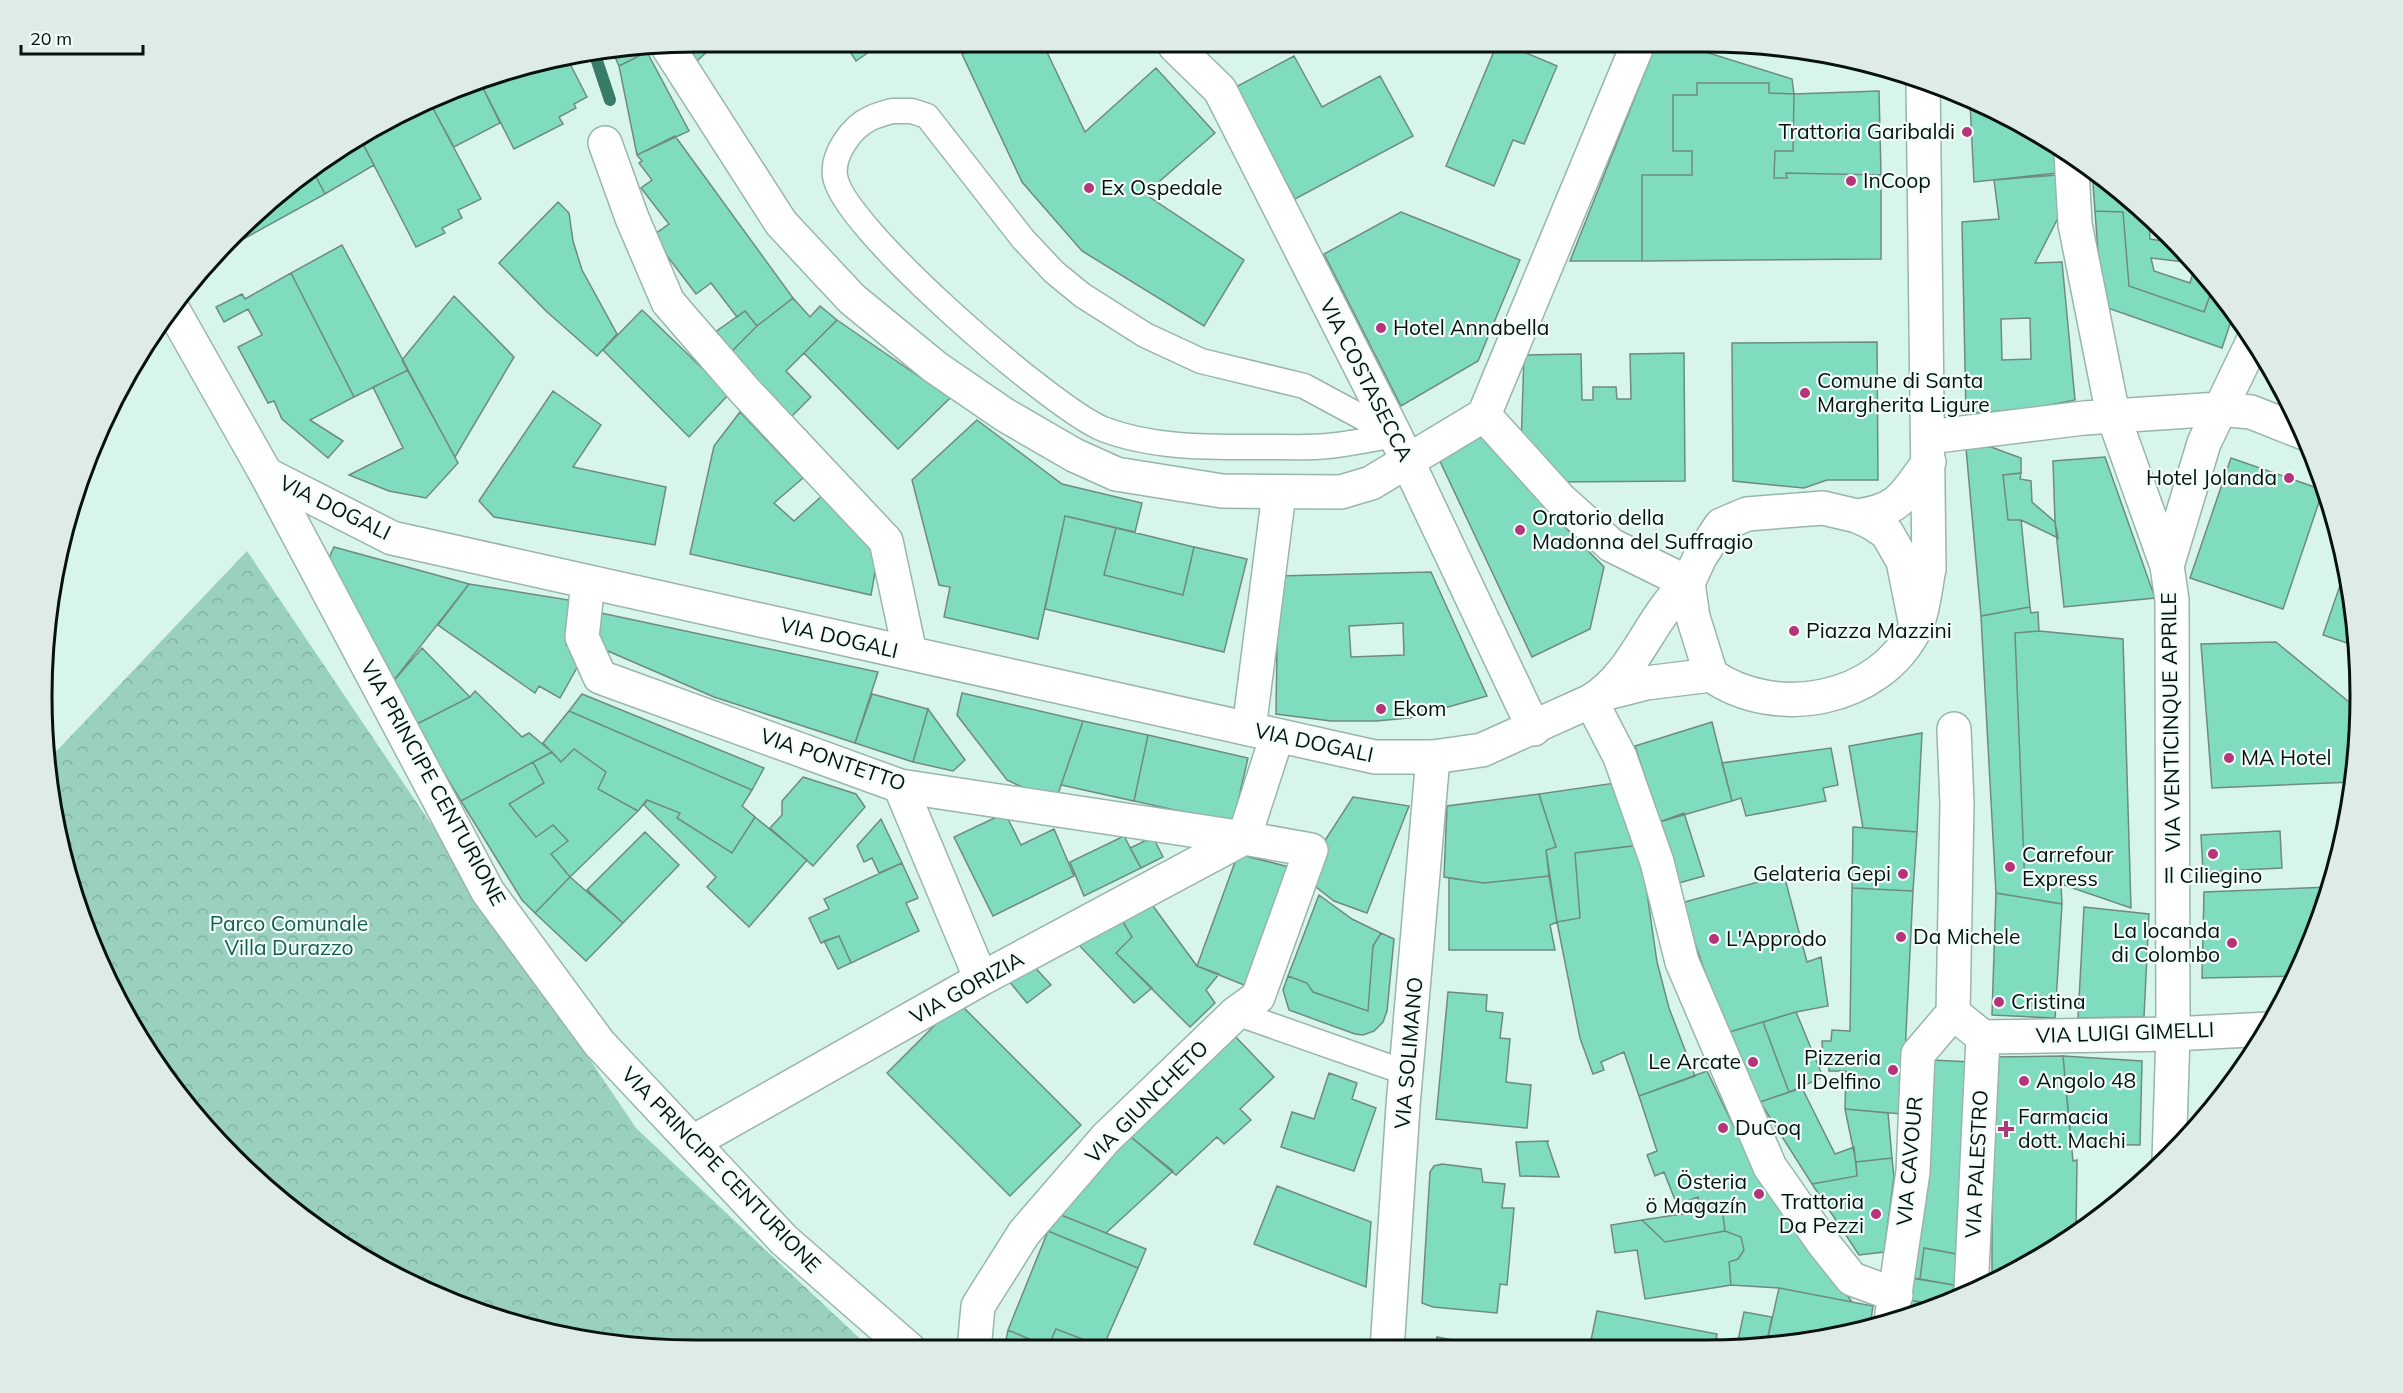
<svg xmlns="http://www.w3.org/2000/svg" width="2403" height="1393" font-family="Mulish,sans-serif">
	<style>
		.park { fill: url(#park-crowns) }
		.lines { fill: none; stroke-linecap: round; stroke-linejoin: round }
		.stream { stroke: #377c68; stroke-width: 12 }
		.building { fill: #80dcbf; stroke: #6f8a81; stroke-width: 1.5; fill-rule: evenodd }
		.service-casing { stroke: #99b5ab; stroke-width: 27 }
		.pedestrian-casing { stroke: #99b5ab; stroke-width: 36 }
		.minor-casing { stroke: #99b5ab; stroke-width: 36 }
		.tertiary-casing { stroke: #99b5ab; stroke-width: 36 }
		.service { stroke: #fff; stroke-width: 24 }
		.pedestrian { stroke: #fff; stroke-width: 33 }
		.minor { stroke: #fff; stroke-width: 33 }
		.tertiary { stroke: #fff; stroke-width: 33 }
		.poi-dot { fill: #b7347b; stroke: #f2fef9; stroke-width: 2 }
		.labels { text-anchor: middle; stroke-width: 4.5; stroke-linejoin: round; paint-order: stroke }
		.poi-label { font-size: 21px; fill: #07120e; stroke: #f2fef9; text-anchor: start }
		.street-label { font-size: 21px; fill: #07120e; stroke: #f2fef9 }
		.park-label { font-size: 21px; fill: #135e4b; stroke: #f2fef9 }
		.rim { fill: none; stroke: #07120e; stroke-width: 3 }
	</style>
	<defs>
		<pattern id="park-crowns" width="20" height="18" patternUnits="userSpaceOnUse" patternTransform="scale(1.5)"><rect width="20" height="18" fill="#99d0be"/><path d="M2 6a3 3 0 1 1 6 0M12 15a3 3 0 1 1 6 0" fill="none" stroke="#82b2a2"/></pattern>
	</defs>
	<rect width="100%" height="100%" fill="#d8f5eb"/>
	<!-- park -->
	<path class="park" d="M247,551L636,1128L872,1350H653L486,1316L333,1241L265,1188L177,1095L130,1023L77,907L55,824L48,760Z"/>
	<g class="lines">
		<!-- stream -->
		<path class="stream" d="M594,52L610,100"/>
	</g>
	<!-- building -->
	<path class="building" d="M1497,44H1505L1557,66L1524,144L1513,140L1494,186L1446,166Z
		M1656,44H1680L1792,79L1794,94L1769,93V83H1697V95H1673V151H1692V175H1642V261H1570Z
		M979,46H1044L1085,132L1156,68L1215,133L1145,194L1244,260L1204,326L1082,251L1022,182L962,54Z
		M689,47H712L697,61Z
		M847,47H876L856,61Z
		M611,48H644L647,52L619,66Z
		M647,52L689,131L637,155L619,66Z
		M1294,56L1322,107L1380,76L1413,136L1295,199L1234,88Z
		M567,58L587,97L574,104L576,108L559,117L563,124L514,149L479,80Z
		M479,80L500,123L454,147L429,101Z
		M1697,83H1769V93L1794,94L1793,151H1775L1774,178H1787L1786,173L1881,175V259L1642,261V175H1692V151H1673V95H1697Z
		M1879,91L1881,175L1786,173L1787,178H1774L1775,151H1793L1794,94Z
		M429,101L481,199L458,210L462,218L442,228L445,233L416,247L360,138L407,110Z
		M1970,103L2064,149L2066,172L1974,182Z
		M675,136L793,298L757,326L745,311L737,317L711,283L696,294L652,236L669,224L641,188L652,180L639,163L642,161L637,155Z
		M360,138L374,165L325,194L312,169Z
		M312,169L325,194L218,253L233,234L298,177Z
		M2092,170L2140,210V219H2149L2150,239L2177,243L2213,287L2204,312L2129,286L2123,212L2095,211Z
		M2057,175L2060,214L2035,263L2062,262L2075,400L2035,408L1966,414L1962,222L1999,219L1994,180ZM2030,318L2031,359L2002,360L2001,319Z
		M558,202L569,213L573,241L582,270L617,334L597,356L546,311L499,263Z
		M2095,211L2123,212L2129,286L2204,312L2213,287L2234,312L2222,348L2102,306Z
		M1401,212L1520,260L1478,361L1401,406L1324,254Z
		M342,245L408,370L354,397L291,273Z
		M2151,258L2193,263L2195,266L2190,283L2154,271Z
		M291,273L354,397L310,420L343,441L328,458L282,419L274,401L268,403L238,347L262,335L248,309L224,322L216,307L242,294L245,299Z
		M454,296L514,357L455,457L402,360Z
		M793,298L810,317L820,306L837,320L786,371L811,397L787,421L727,356L757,326Z
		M642,310L729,394L689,437L603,350Z
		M745,311L757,326L727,356L711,335Z
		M837,320L950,398L898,449L804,353Z
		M1877,342L1878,480H1827L1804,488L1733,481L1732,343Z
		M1684,353L1685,481L1553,482L1521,447L1524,355L1581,354L1582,400H1593V387H1616L1617,399H1631L1630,354Z
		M408,370L458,463L426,498L389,491L349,475L403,448L373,387Z
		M553,391L601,425L573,467L666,487L655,545L494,517L479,501Z
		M740,412L803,478L774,503L794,521L822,496L878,555L871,595L690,554L714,446Z
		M977,420L1062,484L1142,503L1135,532L1065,516L1038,639L944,617L950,587L939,585L912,480Z
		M1487,434L1551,513L1604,567L1590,629L1532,657L1438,457Z
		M1991,447L2021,458V473L2003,475L2008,520H2021L2030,607L1981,616L1966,448Z
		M2105,457L2155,598L2064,607L2055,522L2053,461Z
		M2231,458L2323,490L2283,609L2190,578Z
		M2021,473L2020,479L2031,481L2032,502L2055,522L2058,538L2021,520H2008L2003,475Z
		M1065,516L1116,528L1104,575L1183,595L1194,547L1247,559L1224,652L1045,609Z
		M1116,528L1194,547L1183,595L1104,575Z
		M334,547L469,584L391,684L326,565Z
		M2347,565L2348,568L2356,646L2323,635Z
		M1431,572L1487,696L1409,718L1376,721H1331L1276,714L1278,576Z
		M469,584L575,601L566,645L584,655L560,698L539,686L535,693L438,625Z
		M2030,607L2031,613L2038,612L2039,631L2015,633L2025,888L2061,884L2062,904L1996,893L1981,616Z
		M601,613L878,672L855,743L714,697L594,645Z
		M1403,623L1404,655L1351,657L1349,626Z
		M2039,631L2123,639L2131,908L2061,884L2025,888L2015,633Z
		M2276,642L2360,711L2353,782L2212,788L2201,644Z
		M422,648L470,697L415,725L391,684Z
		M475,691L522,737L529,733L552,752L461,801L415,725L470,697Z
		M962,693L1083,721L1057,797L1033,792L1007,780L957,715Z
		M582,694L764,768L752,790L569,711Z
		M872,694L928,709L913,762L855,743Z
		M928,709L965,760L953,771L913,762Z
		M569,711L752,790L742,806L755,817L732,853L677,818L680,813L647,800L638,811L598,789L606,772L574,749L561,762L543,743Z
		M1083,721L1148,735L1134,801L1061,785Z
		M1712,722L1732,801L1659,822L1635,746Z
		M1922,733L1917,832L1863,828L1849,746Z
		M1148,735L1248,758L1233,823L1134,801Z
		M1831,748L1838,785L1823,788L1826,801L1746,816L1741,798L1732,801L1722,763Z
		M574,749L606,772L598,789L638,811L570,877L551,854L568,841L553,825L536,837L509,804L544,783L533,762L552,752L561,762Z
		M533,762L544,783L509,804L536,837L553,825L568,841L551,854L570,877L535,913L522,900L461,801Z
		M803,777L856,794L865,807L813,866L770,828L782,815V801Z
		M1615,783L1640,845L1575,853L1580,918L1557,922L1546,850L1556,847L1539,794Z
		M1539,794L1556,847L1546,850L1549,876L1484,883L1444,877L1447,806Z
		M1353,797L1409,806L1367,913L1334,901L1302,876Z
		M647,800L680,813L677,818L732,853L755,817L807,860L749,927L707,887L716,877L644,805Z
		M1005,813L1021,845L1054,829L1074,876L993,916L954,837Z
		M1684,813L1704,876L1675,884L1659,822Z
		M881,819L902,863L879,873L872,858L864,862L857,846Z
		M1853,827L1917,832L1913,891L1852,888Z
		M2280,831L2282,868L2203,872L2201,835Z
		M645,832L679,865L623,923L587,890Z
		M1124,836L1141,868L1084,896L1070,862Z
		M1153,837L1163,857L1141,868L1130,848Z
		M1640,845L1657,962L1669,1008L1695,1076L1639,1096L1624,1052L1601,1062L1604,1070L1593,1074L1580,1038L1557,922L1580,918L1575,853Z
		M1238,854L1297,869L1244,985L1197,966Z
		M902,863L918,898L906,903L919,931L851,963L839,936L821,943L809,918L829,909L824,899Z
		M1784,875L1807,962L1821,957L1828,1006L1796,1012L1726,1033L1681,903Z
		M1549,876L1557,922L1550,925L1555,950H1449V878L1484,883Z
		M570,877L623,923L586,961L535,913Z
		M2329,887L2311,947L2296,976L2202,978L2204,892Z
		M1852,888L1913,891L1902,1114L1845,1109L1846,1071H1829V1058L1823,1057L1822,1041H1831L1832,1030L1850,1031Z
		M1996,893L2062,904L2055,1018L1992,1015Z
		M1319,895L1352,919L1381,933L1373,946L1368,1011L1313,992L1307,983L1288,976Z
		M1150,902L1197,966L1219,974L1206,990L1215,1003L1190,1027L1116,953L1132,937L1120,917Z
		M2084,907L2149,914L2144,1017L2078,1018Z
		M1120,917L1132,937L1116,953L1152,988L1134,1003L1076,942Z
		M1381,933L1394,939L1387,1011L1383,1022L1374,1031L1363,1035L1355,1034L1289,1010L1283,990L1288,976L1307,983L1313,992L1368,1011L1373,946Z
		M839,936L851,963L838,969L824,941Z
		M1030,962L1051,985L1027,1003L1004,975Z
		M1448,992L1487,995L1486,1011L1503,1013L1500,1038L1510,1039L1506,1082L1531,1085L1527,1128L1436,1119Z
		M958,1002L1081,1125L1010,1196L887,1073Z
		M1796,1012L1823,1077L1789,1092L1763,1022Z
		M1763,1022L1789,1092L1760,1102L1726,1033Z
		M1231,1032L1274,1077L1240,1109L1251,1120L1224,1144L1217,1137L1176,1175L1125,1132Z
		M2063,1056L2073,1161L2077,1160L2076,1231L2034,1263L1992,1282V1057Z
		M2063,1056L2142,1061L2140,1145L2071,1144Z
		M1931,1060L1971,1062L1957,1254L1924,1248L1920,1279L1911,1278Z
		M1707,1071L1757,1175L1852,1302L1779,1288L1731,1285L1729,1262L1738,1259L1744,1250L1741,1237L1725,1231L1722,1208L1700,1211L1698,1197L1677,1205L1664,1172L1655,1176L1647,1155L1657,1151L1639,1096Z
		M1329,1073L1357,1083L1352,1099L1376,1108L1354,1171L1281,1147L1292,1112L1314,1119Z
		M1802,1088L1835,1154L1854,1147L1857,1176L1812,1184L1760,1102Z
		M1845,1109L1888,1113L1892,1158L1856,1162Z
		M1125,1132L1173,1171L1106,1233L1056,1213Z
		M1549,1141L1547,1142L1559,1177L1520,1176L1516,1142Z
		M1892,1158L1894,1177L1884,1252L1859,1255L1812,1184L1857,1176L1856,1162Z
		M1442,1164L1481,1169L1483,1182L1505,1184L1502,1208H1514L1507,1285L1500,1284L1497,1313L1433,1307L1422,1303L1430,1172L1434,1166Z
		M1277,1186L1371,1222L1366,1287L1254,1244Z
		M1722,1208L1725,1231L1665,1242L1642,1220Z
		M1056,1213L1146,1249L1138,1268L1048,1231Z
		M1642,1220L1665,1242L1725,1231L1741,1237L1744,1250L1738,1259L1729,1262L1731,1285L1645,1299L1637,1250L1615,1253L1611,1225Z
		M1048,1231L1138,1268L1103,1347L1056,1329L1048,1347L1008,1330Z
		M1924,1248L1957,1254L1954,1285L1920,1279Z
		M1911,1278L1954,1285L1952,1300L1941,1305L1908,1300Z
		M1779,1288L1873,1306L1870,1326L1766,1346Z
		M1908,1300L1941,1305L1904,1319Z
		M1597,1311L1717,1334L1714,1350H1589Z
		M1744,1312L1772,1317L1766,1346L1755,1344L1754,1349L1736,1350Z
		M1056,1329L1103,1347L1101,1350H1054L1048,1347Z
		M1008,1330L1043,1345L1042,1350H1004Z
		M1437,1337L1502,1349L1435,1350Z"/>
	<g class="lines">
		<!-- service casing -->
		<g class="service-casing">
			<path id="service" d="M892,111H912L927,116L1023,239L1054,272L1082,295L1145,335L1201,361L1304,386L1395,435C1373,439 1350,444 1328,446C1309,448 1288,447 1269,447C1214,447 1155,449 1103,429C1053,409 841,226 835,176C832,155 851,127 871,118C877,115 885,113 892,111Z
				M1236,1013L1407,1073"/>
		</g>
		<!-- pedestrian casing -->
		<g class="pedestrian-casing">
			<path id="pedestrian" d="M1591,701L1620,757L1657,862L1682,962L1770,1167L1824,1244L1852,1279L1896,1295
				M1954,729L1957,804L1953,1013L1983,1037
				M1983,1037L2173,1034
				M1971,1292L1983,1037
				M1891,1321L1913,1172L1918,1054L1953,1013"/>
		</g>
		<!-- minor casing -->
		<g class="minor-casing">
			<path id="minor" d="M1175,46L1220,90L1395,435L1534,729
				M668,47L781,223L852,299L935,367L1005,415L1074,455L1116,474L1222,491L1341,492L1371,483L1484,415
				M605,143L632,218L668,302L745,391L886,541L910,653
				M2071,153L2075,224L2113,415L2167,566L2172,600L2173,1034L2169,1160
				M1484,415L1638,44
				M1484,415L1560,499L1611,545L1688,583
				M1929,437L2084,418L2219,409L2251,412L2304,433
				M266,474L488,892L599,1043L784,1240L910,1350
				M2167,566L2204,443L2254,339
				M588,582L582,637L600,677L900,786L1244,838
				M1249,729L1279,493
				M900,786L981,979
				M2173,1034L2268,1029
				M693,1142L981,979L1244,838
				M974,1350L978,1306L1024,1233L1106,1138L1236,1013L1258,997L1311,850L1244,838L1277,736
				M1387,1350L1403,1106L1433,757"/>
		</g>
		<!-- tertiary casing -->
		<g class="tertiary-casing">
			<path id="tertiary" d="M172,308L266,474L392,538L1375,757H1433L1482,750L1591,701C1636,674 1649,617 1688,583
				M1857,516C1901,510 1904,495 1929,462
				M1916,626L1903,561L1887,533L1872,523L1857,516L1823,508L1747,514L1721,525L1700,557L1688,583L1693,617L1711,675C1775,720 1880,702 1916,627C1924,610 1925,587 1929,569L1923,80
				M1603,694L1646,683L1711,675"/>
		</g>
		<!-- service -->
		<use href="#service" class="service"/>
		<!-- pedestrian -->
		<use href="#pedestrian" class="pedestrian"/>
		<!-- minor -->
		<use href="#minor" class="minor"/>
		<!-- tertiary -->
		<use href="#tertiary" class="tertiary"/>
	</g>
	<!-- markers -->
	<g class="poi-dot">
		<circle cx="1967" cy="132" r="6"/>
		<circle cx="1851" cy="181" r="6"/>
		<circle cx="1089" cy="188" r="6"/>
		<circle cx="1381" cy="328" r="6"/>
		<circle cx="1805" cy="393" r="6"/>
		<circle cx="2289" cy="478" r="6"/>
		<circle cx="1520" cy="530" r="6"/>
		<circle cx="1794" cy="631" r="6"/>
		<circle cx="1381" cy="709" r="6"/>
		<circle cx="2229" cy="758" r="6"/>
		<circle cx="2213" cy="854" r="6"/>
		<circle cx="2010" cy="867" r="6"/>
		<circle cx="1903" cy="874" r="6"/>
		<circle cx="1901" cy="937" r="6"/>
		<circle cx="1714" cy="939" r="6"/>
		<circle cx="2232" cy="943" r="6"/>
		<circle cx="1999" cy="1002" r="6"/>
		<circle cx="1753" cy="1062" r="6"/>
		<circle cx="1893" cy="1070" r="6"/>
		<circle cx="2024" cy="1081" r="6"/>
		<circle cx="1723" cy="1128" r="6"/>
		<path d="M2003 1120h6v6h6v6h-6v6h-6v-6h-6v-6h6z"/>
		<circle cx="1759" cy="1194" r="6"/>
		<circle cx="1876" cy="1214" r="6"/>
	</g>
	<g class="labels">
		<!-- poi labels -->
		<g class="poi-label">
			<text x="1955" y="139" text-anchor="end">Trattoria Garibaldi</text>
			<text x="1863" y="188">InCoop</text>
			<text x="1101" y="195">Ex Ospedale</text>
			<text x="1393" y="335">Hotel Annabella</text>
			<text x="1817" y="388">Comune di Santa<tspan x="1817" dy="24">Margherita Ligure</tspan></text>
			<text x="2277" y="485" text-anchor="end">Hotel Jolanda</text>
			<text x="1532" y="525">Oratorio della<tspan x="1532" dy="24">Madonna del Suffragio</tspan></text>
			<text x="1806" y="638">Piazza Mazzini</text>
			<text x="1393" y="716">Ekom</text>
			<text x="2241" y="765">MA Hotel</text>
			<text x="2022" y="862">Carrefour<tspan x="2022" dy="24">Express</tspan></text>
			<text x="1891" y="881" text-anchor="end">Gelateria Gepi</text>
			<text x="2213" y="883" text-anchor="middle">Il Ciliegino</text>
			<text x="2220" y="938" text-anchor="end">La locanda<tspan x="2220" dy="24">di Colombo</tspan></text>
			<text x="1913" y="944">Da Michele</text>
			<text x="1726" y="946">L'Approdo</text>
			<text x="2011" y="1009">Cristina</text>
			<text x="1881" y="1065" text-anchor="end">Pizzeria<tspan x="1881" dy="24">II Delfino</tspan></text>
			<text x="1741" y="1069" text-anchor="end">Le Arcate</text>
			<text x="2036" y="1088">Angolo 48</text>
			<text x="2018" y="1124">Farmacia<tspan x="2018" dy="24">dott. Machi</tspan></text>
			<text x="1735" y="1135">DuCoq</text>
			<text x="1747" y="1189" text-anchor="end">Österia<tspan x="1747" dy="24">ö Magazín</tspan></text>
			<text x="1864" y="1209" text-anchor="end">Trattoria<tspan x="1864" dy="24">Da Pezzi</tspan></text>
		</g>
		<!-- street labels -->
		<g class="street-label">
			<text transform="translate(1366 380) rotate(63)" y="7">VIA COSTASECCA</text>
			<text transform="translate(335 508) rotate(26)" y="7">VIA DOGALI</text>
			<text transform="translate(839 638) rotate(13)" y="7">VIA DOGALI</text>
			<text transform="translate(2171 722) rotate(-91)" y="7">VIA VENTICINQUE APRILE</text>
			<text transform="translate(1314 743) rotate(12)" y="7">VIA DOGALI</text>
			<text transform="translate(833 760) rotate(19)" y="7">VIA PONTETTO</text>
			<text transform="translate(433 783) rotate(61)" y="7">VIA PRINCIPE CENTURIONE</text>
			<text transform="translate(967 988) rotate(-29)" y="7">VIA GORIZIA</text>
			<text transform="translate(2125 1033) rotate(-2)" y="7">VIA LUIGI GIMELLI</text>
			<text transform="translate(1409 1053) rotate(-85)" y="7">VIA SOLIMANO</text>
			<text transform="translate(1147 1102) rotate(-45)" y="7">VIA GIUNCHETO</text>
			<text transform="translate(1910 1161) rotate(-85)" y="7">VIA CAVOUR</text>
			<text transform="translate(1977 1164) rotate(-87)" y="7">VIA PALESTRO</text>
			<text transform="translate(721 1170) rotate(46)" y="7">VIA PRINCIPE CENTURIONE</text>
		</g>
		<!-- park labels -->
		<g class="park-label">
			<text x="289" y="931">Parco Comunale<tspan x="289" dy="24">Villa Durazzo</tspan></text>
		</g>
	</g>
	<!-- crop -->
	<path d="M0 0H2403V1393H0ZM696 52H1706A644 644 0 0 1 2350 696V696A644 644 0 0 1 1706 1340H696A644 644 0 0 1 52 696V696A644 644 0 0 1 696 52Z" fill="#dfebe6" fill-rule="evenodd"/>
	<path class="rim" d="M696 52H1706A644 644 0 0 1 2350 696V696A644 644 0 0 1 1706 1340H696A644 644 0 0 1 52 696V696A644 644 0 0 1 696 52Z"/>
	<!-- scale -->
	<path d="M21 45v9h122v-9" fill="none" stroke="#07120e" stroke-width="3"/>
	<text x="30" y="45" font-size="18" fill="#07120e" stroke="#f2fef9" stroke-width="4.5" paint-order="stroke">20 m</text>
</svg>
